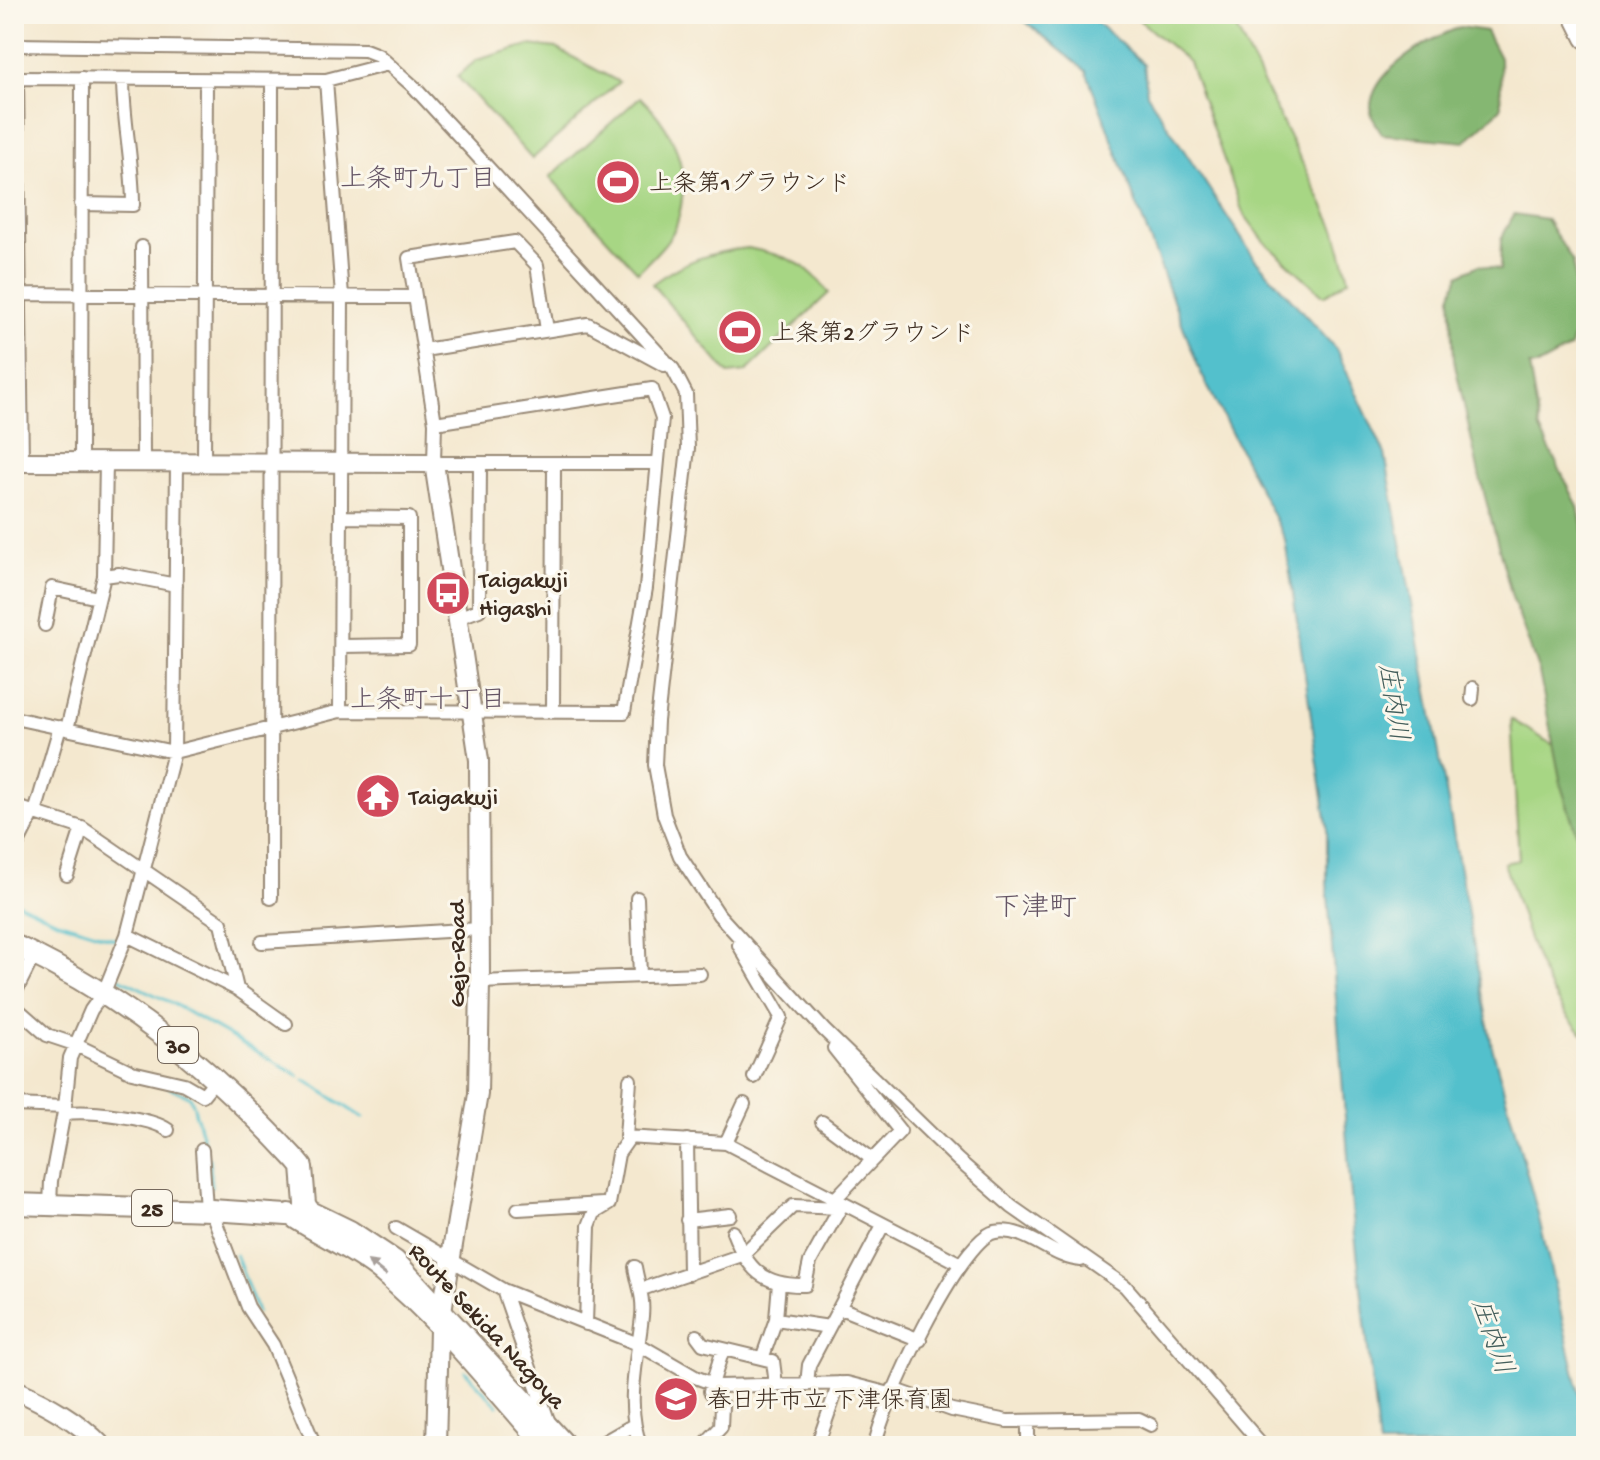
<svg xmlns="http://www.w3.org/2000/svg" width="1600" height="1460" font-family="'Gochi Hand','Klee One',sans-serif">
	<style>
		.green { fill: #a7d684; stroke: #718051; stroke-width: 2 }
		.forest { fill: #85b772; stroke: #607048; stroke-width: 2 }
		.water { fill: #53c0cc; stroke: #477575; stroke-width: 2 }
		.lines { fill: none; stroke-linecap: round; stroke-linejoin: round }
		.stream { stroke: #53c0cc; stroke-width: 3 }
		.street-casing { stroke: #988976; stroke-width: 16 }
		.secondary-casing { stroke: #988976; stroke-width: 22 }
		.primary-casing { stroke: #988976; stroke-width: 24 }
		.street { stroke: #fff; stroke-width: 12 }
		.secondary { stroke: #fff; stroke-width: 18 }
		.primary { stroke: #fff; stroke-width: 20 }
		.oneway { fill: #a79f9a }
		.labels { text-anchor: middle; stroke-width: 6; stroke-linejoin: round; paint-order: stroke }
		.shield { fill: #fbf7ec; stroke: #75685c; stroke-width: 2 }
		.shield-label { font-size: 22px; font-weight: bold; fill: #3b2a1e }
		.poi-label { font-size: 24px; fill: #3b2a1e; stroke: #fbf7ec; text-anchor: start }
		.street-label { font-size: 24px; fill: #3b2a1e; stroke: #fbf7ec }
		.neighbourhood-label { font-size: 26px; fill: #655565; stroke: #fbf7ec }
		.water-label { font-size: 26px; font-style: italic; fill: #435e5b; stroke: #fbf7ec }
		.quarter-label { font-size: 28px; fill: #655565; stroke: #fbf7ec }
	</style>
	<rect width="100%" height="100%" fill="#fbf7ec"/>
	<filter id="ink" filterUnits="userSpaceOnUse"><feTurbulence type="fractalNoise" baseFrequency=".0125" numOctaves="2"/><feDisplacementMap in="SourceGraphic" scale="16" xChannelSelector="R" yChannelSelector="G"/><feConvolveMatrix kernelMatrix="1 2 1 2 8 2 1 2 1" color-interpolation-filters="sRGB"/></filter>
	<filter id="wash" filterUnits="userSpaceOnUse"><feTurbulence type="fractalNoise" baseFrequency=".006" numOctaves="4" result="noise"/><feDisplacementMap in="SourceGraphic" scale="32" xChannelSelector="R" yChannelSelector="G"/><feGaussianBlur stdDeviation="1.8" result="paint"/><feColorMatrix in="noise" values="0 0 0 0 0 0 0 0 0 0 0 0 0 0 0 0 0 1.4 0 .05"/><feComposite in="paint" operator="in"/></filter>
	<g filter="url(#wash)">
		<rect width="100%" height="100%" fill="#f4e8cf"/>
		<!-- green -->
		<path class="green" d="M1132,14H1229L1336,231L1349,279L1324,296L1265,242L1243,213L1189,62Z
			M529,45L556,48L619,82L532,159L457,76L477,60Z
			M640,97C676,131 692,173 677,223C672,240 650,259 638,272L550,177Z
			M748,248C786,256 806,261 829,293L746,372L728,374L652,284C683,261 710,252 748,248Z
			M1511,719L1563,751L1586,841V1036C1540,996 1524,920 1504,863L1519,860Z"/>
		<!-- forest -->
		<path class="forest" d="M1460,27L1486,31L1500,58L1501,108L1465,142L1382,134C1378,127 1372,118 1371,111C1368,72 1430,39 1460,27Z
			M1514,214L1546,219L1573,262L1579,318L1570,348L1537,366H1529L1540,430L1578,506L1586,544V863L1562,789L1539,672L1512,597L1480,478L1454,360L1451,296L1459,275L1479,265L1500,270L1501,239Z"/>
		<!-- water -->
		<path class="water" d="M1016,14H1087L1144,64L1147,94L1255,259L1336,349L1385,454L1492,1047L1537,1210L1586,1422V1446H1379L1352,1208L1327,882V825L1285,539L1200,371L1086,71Z"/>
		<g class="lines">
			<!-- stream -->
			<path class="stream" d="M14,901L57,921L118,940
				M117,977L172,1003L299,1076
				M19,1019L35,1032
				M305,1080L363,1118
				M169,1087L190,1097L193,1104
				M194,1107L196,1116
				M197,1118L205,1146
				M209,1159L211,1187
				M236,1255L257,1312
				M465,1371L498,1406"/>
		</g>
	</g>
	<g filter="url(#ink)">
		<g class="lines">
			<!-- street casing -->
			<g class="street-casing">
				<path id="street" d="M14,45L365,50L378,55L414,87L673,369L686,394L688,448L657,721L655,765L664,815L680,856L719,915L824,1030L958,1160L1012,1207L1125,1286L1263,1446
					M14,78L326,80L388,64
					M17,78L22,462
					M326,80L342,296L340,711
					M81,204L133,205C133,162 123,121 123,79
					M142,247L143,461
					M14,294L415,297
					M547,330L537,265L515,242L409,258L435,423L434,463H656
					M424,350L588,324L664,365
					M204,461L206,81
					M81,462L82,78
					M104,576L119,574L176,585
					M460,617L479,610L480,464
					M45,625L52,588L98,598
					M341,646L409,645V518L341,517
					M1472,699L1473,688
					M553,710L554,465
					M14,718L174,752L340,711L624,712L646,588L662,418L652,389L435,423
					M67,729L104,576L106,462
					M14,806L82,828L221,923L237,989L286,1024
					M14,851L37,806L60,727
					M67,875L82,828
					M271,898L272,82
					M637,898L640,976
					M127,935L237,989
					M262,942L480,929
					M739,945L781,1017L754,1077
					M480,982L700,974
					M14,995L34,955
					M14,1006L47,1035L74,1044L132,1072L184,1084L203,1095L217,1078
					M834,1048L900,1131L835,1199
					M630,1080L626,1137L726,1143L959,1263
					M14,1105L65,1107
					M64,1114C84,1109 153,1118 168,1130
					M822,1122L872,1159
					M687,1140L689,1274
					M726,1143L744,1104
					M202,1150L206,1209
					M50,1205L51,1181L65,1107L70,1058L91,1010L104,992L127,935L174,752L177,462
					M518,1209L603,1204
					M211,1210L248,1307L273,1345L315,1446
					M687,1220L730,1215
					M396,1228L503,1290L638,1344L695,1377L719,1386L847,1383L890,1394
					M733,1232C747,1269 763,1286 805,1285L810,1262L842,1205
					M635,1267C638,1285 644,1297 642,1316C638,1358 624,1407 641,1446
					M642,1289L742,1255L793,1206L840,1208
					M503,1290L549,1423
					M840,1308L920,1340
					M776,1319L829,1327
					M586,1324L589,1226L594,1213L609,1204L618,1154L630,1137
					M697,1336L703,1344L773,1361L776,1385
					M763,1356L776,1319L779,1283
					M807,1384L809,1365L883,1225
					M893,1389L952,1410L1007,1421L1139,1419L1151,1425
					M1028,1421V1446
					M818,1443L839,1383
					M597,1446L632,1426
					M703,1446L721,1427L722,1405L710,1391L723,1349
					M875,1446C880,1409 960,1238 995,1232C1026,1226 1051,1258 1081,1260"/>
			</g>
			<!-- secondary casing -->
			<g class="secondary-casing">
				<path id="secondary" d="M14,462L434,463L479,760L480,982L478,1094L439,1329L436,1446
					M14,1389C47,1404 77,1420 102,1446"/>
			</g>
			<!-- primary casing -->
			<g class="primary-casing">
				<path id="primary" d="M1574,14L1586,38
					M14,945C129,999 211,1068 297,1161L302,1167L305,1204L309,1211L350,1231L395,1261L566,1446
					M14,1204L211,1210L302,1216
					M289,1214C320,1235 354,1249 382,1272C443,1322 493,1388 546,1446"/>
			</g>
			<!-- street -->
			<use href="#street" class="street"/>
			<!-- secondary -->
			<use href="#secondary" class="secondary"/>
			<!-- primary -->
			<use href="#primary" class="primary"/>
		</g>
		<!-- one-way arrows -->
		<defs><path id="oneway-solid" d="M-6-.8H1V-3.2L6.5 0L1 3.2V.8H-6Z" transform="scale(2)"/></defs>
		<use class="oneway" href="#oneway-solid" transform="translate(377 1268) rotate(-142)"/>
	</g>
	<!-- icons -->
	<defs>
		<g id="stadium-disc" transform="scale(2.3)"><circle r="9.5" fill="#d1495b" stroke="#fbf7ec"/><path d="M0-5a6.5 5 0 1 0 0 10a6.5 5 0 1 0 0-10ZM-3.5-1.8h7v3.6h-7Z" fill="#fff"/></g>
		<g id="bus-disc" transform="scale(2.3)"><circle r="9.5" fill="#d1495b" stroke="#fbf7ec"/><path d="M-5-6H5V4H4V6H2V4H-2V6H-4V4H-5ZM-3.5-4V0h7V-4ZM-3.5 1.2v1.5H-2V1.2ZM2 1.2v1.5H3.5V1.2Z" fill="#fff"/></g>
		<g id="temple-disc" transform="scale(2.3)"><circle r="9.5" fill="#d1495b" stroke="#fbf7ec"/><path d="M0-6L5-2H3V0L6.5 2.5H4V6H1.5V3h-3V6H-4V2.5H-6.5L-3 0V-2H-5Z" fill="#fff"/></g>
		<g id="school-disc" transform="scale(2.3)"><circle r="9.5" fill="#d1495b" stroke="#fbf7ec"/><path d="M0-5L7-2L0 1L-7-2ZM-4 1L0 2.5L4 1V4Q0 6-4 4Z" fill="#fff"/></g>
	</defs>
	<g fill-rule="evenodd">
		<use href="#stadium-disc" x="618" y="182"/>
		<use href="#stadium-disc" x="740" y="332"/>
		<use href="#bus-disc" x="448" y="593"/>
		<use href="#temple-disc" x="378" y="796"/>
		<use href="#school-disc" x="676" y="1399"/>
	</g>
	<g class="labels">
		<!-- shield labels -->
		<g class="shield">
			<rect x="158" y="1027" width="40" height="36" rx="6"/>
			<rect x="132" y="1190" width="40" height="36" rx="6"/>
		</g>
		<g class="shield-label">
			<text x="178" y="1053">30</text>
			<text x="152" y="1216">25</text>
		</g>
		<!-- poi labels -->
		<g class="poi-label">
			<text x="649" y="190">上条第1グラウンド</text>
			<text x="771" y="340">上条第2グラウンド</text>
			<text x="479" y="587">Taigakuji<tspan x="479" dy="28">Higashi</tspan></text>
			<text x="409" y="804">Taigakuji</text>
			<text x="707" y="1407">春日井市立 下津保育園</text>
		</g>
		<!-- street labels -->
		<g class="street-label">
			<text transform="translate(456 954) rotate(-90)" y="8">Gejo-Road</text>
			<text transform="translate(488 1325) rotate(47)" y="8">Route Sekida Nagoya</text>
		</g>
		<!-- neighbourhood labels -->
		<g class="neighbourhood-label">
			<text x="418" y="186">上条町九丁目</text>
			<text x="428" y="707">上条町十丁目</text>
		</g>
		<!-- water labels -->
		<g class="water-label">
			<text transform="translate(1395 702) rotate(81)" y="9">庄内川</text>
			<text transform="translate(1494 1336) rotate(71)" y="9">庄内川</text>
		</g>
		<!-- quarter labels -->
		<g class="quarter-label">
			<text x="1035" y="915">下津町</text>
		</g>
	</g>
	<!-- margin -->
	<rect width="1600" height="1460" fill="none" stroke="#fbf7ec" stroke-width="48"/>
</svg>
